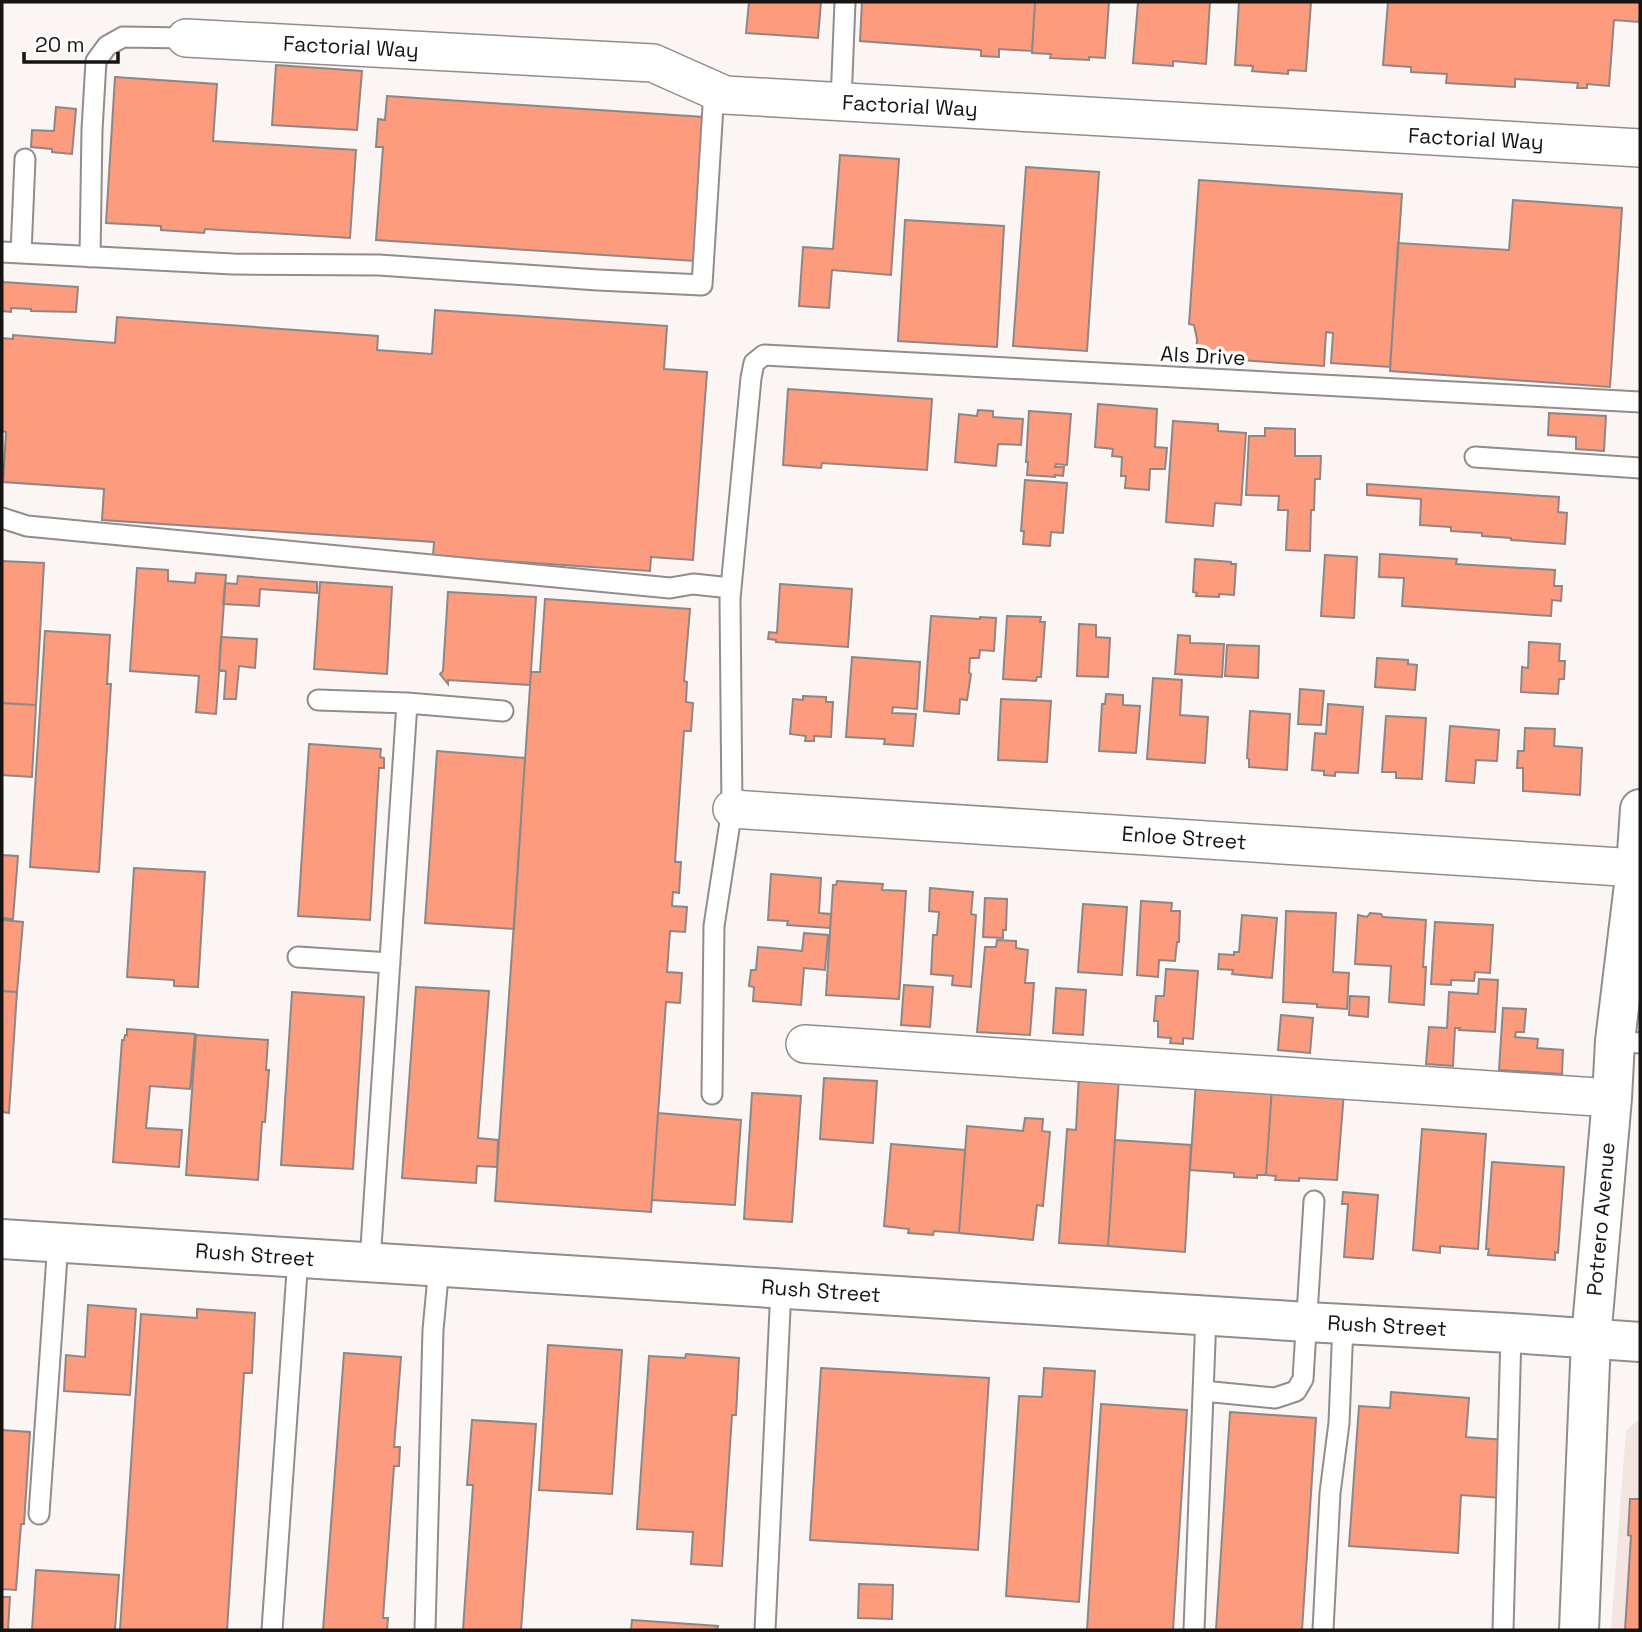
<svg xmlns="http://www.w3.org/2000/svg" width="1642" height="1632" font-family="'Space Grotesk',sans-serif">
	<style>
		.built { fill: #f4e5e1 }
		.building { fill: #fd9b7e; stroke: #8d8785; stroke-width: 2 }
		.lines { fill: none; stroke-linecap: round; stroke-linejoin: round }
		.lane-casing { stroke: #928c8a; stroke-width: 23 }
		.street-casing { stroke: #928c8a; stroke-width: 40 }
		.secondary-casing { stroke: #928c8a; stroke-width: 42 }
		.lane { stroke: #fff; stroke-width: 19 }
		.street { stroke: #fff; stroke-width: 37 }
		.secondary { stroke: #fff; stroke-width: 38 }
		.labels { text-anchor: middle; stroke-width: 7; stroke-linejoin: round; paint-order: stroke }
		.street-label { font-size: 21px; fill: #171414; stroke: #fff }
	</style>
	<rect width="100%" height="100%" fill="#fbf5f3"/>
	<!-- built -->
	<path class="built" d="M1640,1419V1630H1611L1626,1430Z"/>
	<!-- building -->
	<path class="building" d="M749,2H821L818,38L746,33Z
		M862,2H1035L1032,51L999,49V57L981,56V50L860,41Z
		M1035,2H1109L1105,58L1089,57V60L1050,58L1051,54L1032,53Z
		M1138,2H1210L1206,64L1173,61V66L1133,63Z
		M1239,2H1311L1306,71L1288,70V74L1252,71L1253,66L1235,65Z
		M1388,2H1640V13L1639,22L1614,20L1609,86L1587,84V88H1577L1578,83L1515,79V87L1446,83L1447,74L1411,72V67L1383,65Z
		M276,65L362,71L357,130L272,125Z
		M115,77L217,84L213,141L356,150L350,238L205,229L204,233L161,230V226L106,223Z
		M387,96L704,117L695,261L376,240L383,147H376L378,119L385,120Z
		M56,107L76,109L72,154L52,152V149L31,147L32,130L54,131Z
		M840,155L899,159L891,275L832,270L829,308L799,306L803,247L833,249Z
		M1026,167L1099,172L1087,351L1013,346Z
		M1199,180L1402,194L1390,367L1331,363L1333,333L1326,332L1324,366L1196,357L1197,339L1194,325L1189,324Z
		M1513,200L1622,208L1610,387L1390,371L1398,243L1509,250Z
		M905,220L1004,226L997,347L898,341Z
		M2,278L3,282L78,287L76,312L31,311V309L11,308V312L2,311Z
		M435,310L667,326L664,369L707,372L693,560L651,557L650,571L433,556L434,542L102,520L104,489L3,482L6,432L2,431V338L13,339V335L115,343L117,317L378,336L377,350L432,354Z
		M788,389L932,399L927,470L822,463L821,468L783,465Z
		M1098,404L1157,409L1155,447L1167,448L1165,469H1150L1149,490L1125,488L1126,476H1121L1122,457L1112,456L1113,449L1095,447Z
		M978,410L993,411V417L1023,419L1021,445L998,444L996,466L955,462L959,414L977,416Z
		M1029,411L1071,414L1067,465L1056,464L1055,467H1064L1063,476L1055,475V477L1027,475L1028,462H1026Z
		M1549,413L1606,416L1604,451L1576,449V437L1548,435Z
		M1173,421L1218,424V431L1246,433L1241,505L1215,503L1213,526L1166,522Z
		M1265,428L1295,429V456H1321L1320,479H1315L1314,510H1311L1310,551L1286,550L1288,510H1278L1279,496L1246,495L1249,436H1265Z
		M1025,480L1067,483L1063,533L1051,532L1050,546L1023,544L1024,531H1021Z
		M1367,484L1559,497L1558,512L1567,513L1565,544L1511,540V538L1482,536V533L1451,531V527L1420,525L1421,499L1367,495Z
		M1380,554L1457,559L1456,564L1555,570L1554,586H1562L1561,601L1552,600L1551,616L1402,606L1404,578L1379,577Z
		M1325,555L1357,557L1354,618L1321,616Z
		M1195,559L1231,562V564H1236L1234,595L1219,594V597L1196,596L1197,593L1193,592Z
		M2,561L44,563L36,705L2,703Z
		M137,568L168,570V581L195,583L196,573L226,575L216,714L196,712L199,676L130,671Z
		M238,576L317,582V593L260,589L259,606L223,604L225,583L237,584Z
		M320,582L392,587L387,674L314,669Z
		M780,584L852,589L848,647L776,642V640L768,639L769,632L777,633Z
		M448,592L536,597L530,685L448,680V684L440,674L443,671Z
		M545,599L690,609L684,681L687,682L686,702L693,703L691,731H684L675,862H681L679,893L673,892L672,906L687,907L685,932L670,931L667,972L682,973L680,1003L666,1002L651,1212L495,1201L531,672H540Z
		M931,616L980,619V617L996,618L994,651L980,650L979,658H970L969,673L971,674L967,700L960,699L959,714L924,711Z
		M1007,616L1041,617L1040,622H1045L1041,677H1037L1036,681L1003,679Z
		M1079,624L1096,625V637L1110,638L1108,677L1077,676Z
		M45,631L110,635L107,684H111L99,872L30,867Z
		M1178,635L1190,636V643L1224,644L1222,677L1175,674Z
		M221,637L257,639L255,668L239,666L236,699H224L226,671L219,670Z
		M1529,642L1560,644L1559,661H1565L1564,679H1559L1558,694L1521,692L1522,667L1528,668Z
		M1227,645L1259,646L1258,678L1225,676Z
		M852,657L920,662L917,709L893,707L892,713L916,714L913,746L884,744L885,739L846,737Z
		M1377,658L1408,660V664L1417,665L1415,690L1375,687Z
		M1153,678L1182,680L1180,715L1208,717L1205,763L1147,759Z
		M1300,689L1324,691L1321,725L1298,724Z
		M1106,694L1123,695V705L1140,706L1136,753L1099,751L1102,704H1105Z
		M803,696L826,697V702H833L831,737L814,736V741H805L806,736L790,734L793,699L803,700Z
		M1001,699L1051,701L1047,762L998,760Z
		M2,703L36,705L32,777L2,775Z
		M1328,704L1363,707L1358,773L1335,772V776L1324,775V771L1312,770L1315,733L1326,734Z
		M1250,711L1290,714L1287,770L1249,767V759L1247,758Z
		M1386,716L1426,718L1422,779L1396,778V772H1382Z
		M1450,726L1499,730L1497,761L1476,760L1474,783L1446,781Z
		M1525,728L1555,729L1554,746L1582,748L1580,795L1523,791V768H1517L1518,751H1524Z
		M309,744L381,749L380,757L384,758V768H379L370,920L298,916Z
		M437,751L525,758L514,929L425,923Z
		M2,855L18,856L13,919L2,918Z
		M134,868L205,872L198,987L174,986V980L127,977Z
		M771,874L821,878L819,913L831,914L830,928L787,925L788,921L768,920Z
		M837,881L883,884L882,890L906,891L899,999L826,995L833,885H836Z
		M930,888L973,892L971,914L976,915L971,987L952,985L953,976L931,974L933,935H937L939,912L929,911Z
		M985,898L1007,899L1006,930H1003V938L983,937Z
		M1141,901L1172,903L1171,911H1180L1179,942H1177L1175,961L1159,960L1158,977L1137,975Z
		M1083,904L1127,907L1122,975L1078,972Z
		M1286,911L1336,913L1333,972L1349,973L1347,1009L1317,1007V1004L1283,1002Z
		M1370,913L1381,914L1383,917L1426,920L1423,967H1426L1424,1005L1389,1002L1391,966L1355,964L1358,915L1367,917Z
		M1242,915L1277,918L1272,978L1232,974L1233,970L1218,969L1219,954L1234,955V952H1239Z
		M2,920L23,922L17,992L2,991Z
		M1435,922L1493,925L1490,973L1475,972L1474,981L1451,980V985L1431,984Z
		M804,933L828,935L825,970L804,968L801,1005L753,1001L754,987L749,986L751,970H756L758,947L802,951Z
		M997,940L1016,941V948L1028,950L1025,983H1034L1030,1035L977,1032L985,947H996Z
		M1166,969L1198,971L1193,1039L1183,1038V1044L1170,1043L1171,1038L1158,1037V1021H1154L1156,996H1164Z
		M1479,979L1498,980L1495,1032L1459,1030L1460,1028H1455L1453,1066L1426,1064L1429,1027L1447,1028L1449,992L1478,994Z
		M904,985L933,987L930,1027L901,1025Z
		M416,987L489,991L478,1138L498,1140L497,1167L477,1166L476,1183L402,1178Z
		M1056,988L1086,990L1083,1035L1053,1033Z
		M2,991L17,992L9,1113L2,1112Z
		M292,992L364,997L353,1169L281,1165Z
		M1350,996L1369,997L1368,1017L1349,1015Z
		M1503,1008L1526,1009L1524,1032H1516L1515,1037L1538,1039L1537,1048L1563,1050L1562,1074L1499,1070Z
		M1281,1015L1313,1018L1310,1053L1278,1050Z
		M127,1029L195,1034L190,1089L150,1086L146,1128L182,1130L179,1167L113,1162L122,1040H124L125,1035H127Z
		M196,1035L268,1040L266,1070H269L265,1122H262L258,1180L186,1175Z
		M1079,1074L1119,1077L1108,1246L1059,1243L1067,1129L1076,1130Z
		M824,1078L877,1081L873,1143L820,1139Z
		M1196,1081L1272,1087L1266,1175H1257V1178L1234,1177V1173L1190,1170Z
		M1272,1087L1344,1092L1337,1180L1299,1178V1181L1275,1180L1276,1176L1266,1175Z
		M752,1093L801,1096L792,1222L744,1219Z
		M658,1113L741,1120L735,1205L652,1200Z
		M1025,1118L1043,1119L1042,1131L1050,1132L1043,1206L1037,1205L1033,1240L959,1233L967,1126L1023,1131Z
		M1422,1129L1486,1134L1478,1249L1440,1246V1253L1413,1250Z
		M1115,1140L1191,1145L1185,1252L1108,1246Z
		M891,1144L965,1150L959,1233L934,1231L933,1235L908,1233L909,1229L884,1226Z
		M1492,1162L1564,1167L1558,1253L1555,1252V1260L1488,1255L1489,1249H1486Z
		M1343,1192L1378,1195L1373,1259L1344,1257L1348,1204H1342Z
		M88,1305L136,1309L130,1395L64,1391L66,1355L85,1357Z
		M197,1309L255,1313L252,1373H244L227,1630H120L141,1314L197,1318Z
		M548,1345L622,1350L612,1494L539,1490Z
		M344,1353L401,1357L394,1447H400L399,1466H394L383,1618H388L387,1630H323Z
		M686,1354L739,1358L736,1415H732L722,1566L691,1564L693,1532L637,1529L649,1356L685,1358Z
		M821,1368L989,1378L978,1550L810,1540Z
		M1044,1368L1095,1371L1079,1602L1006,1596L1019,1396L1042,1397Z
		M1391,1392L1469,1398L1466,1437L1505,1440L1502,1498L1461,1495L1458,1553L1349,1546L1359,1406L1390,1408Z
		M1101,1404L1187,1410L1173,1630H1087Z
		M1230,1412L1316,1418L1302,1630H1216Z
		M472,1420L536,1424L521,1630H463L473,1485H467Z
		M2,1430L30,1432L24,1524H21L16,1590L2,1589Z
		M1630,1499H1640V1630H1625L1631,1536L1628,1535Z
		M36,1570L119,1575L115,1630H32Z
		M859,1584L893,1585L892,1619L858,1618Z
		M2,1597H10L8,1630H2Z
		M632,1620L718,1626L717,1630H631Z"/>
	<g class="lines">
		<!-- lane casing -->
		<g class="lane-casing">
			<path id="lane" d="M841,102L845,2
				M2,252L21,253L25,159
				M21,253L233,264L379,265L598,280L702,285L714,90
				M90,257L92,130L96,61L107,46L123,37L186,38
				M1475,457L1640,468
				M2,518L27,526L670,588L693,584L731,588L730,599L732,809L714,926L712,1094
				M731,588L751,378L754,363L764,355L1640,402
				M318,700L407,703
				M298,957L390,963
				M1615,1041L1640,1043
				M370,1262L407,703L503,711
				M1203,1391L1275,1398L1296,1391L1303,1379L1314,1201
				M39,1514L58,1242
				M272,1630L298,1257
				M425,1630L433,1330L439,1266
				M765,1630L781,1288
				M1194,1630L1206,1315
				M1323,1630L1330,1493L1339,1423L1343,1324
				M1503,1630L1511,1333"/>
		</g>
		<!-- street casing -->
		<g class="street-casing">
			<path id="street" d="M186,38L653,63L725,95L1640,148
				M732,809L1636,868
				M805,1044L1612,1098"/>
		</g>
		<!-- secondary casing -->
		<g class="secondary-casing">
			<path id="secondary" d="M2,1239L1307,1322L1511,1333L1640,1342
				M1579,1630L1591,1339L1612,1098L1615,1041L1636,868L1640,809"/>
		</g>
		<!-- lane -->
		<use href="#lane" class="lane"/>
		<!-- street -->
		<use href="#street" class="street"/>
		<!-- secondary -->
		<use href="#secondary" class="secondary"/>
	</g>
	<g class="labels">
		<!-- street labels -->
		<g class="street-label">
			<text transform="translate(351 47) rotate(3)" y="7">Factorial Way</text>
			<text transform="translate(910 106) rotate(3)" y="7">Factorial Way</text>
			<text transform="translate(1476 139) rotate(3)" y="7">Factorial Way</text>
			<text transform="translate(1203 356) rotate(3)" y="7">Als Drive</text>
			<text transform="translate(1184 838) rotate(4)" y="7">Enloe Street</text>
			<text transform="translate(1601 1219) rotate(-85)" y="7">Potrero Avenue</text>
			<text transform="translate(255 1255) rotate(4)" y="7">Rush Street</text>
			<text transform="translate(821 1291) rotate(4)" y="7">Rush Street</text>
			<text transform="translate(1387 1326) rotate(3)" y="7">Rush Street</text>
		</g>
	</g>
	<!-- border -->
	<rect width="1642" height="1632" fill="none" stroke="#171414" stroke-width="7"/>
	<!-- scale -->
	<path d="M24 52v10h94v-10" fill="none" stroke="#171414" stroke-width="3.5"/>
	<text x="35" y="52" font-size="21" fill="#171414" stroke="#ffffff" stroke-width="5" paint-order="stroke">20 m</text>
</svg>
